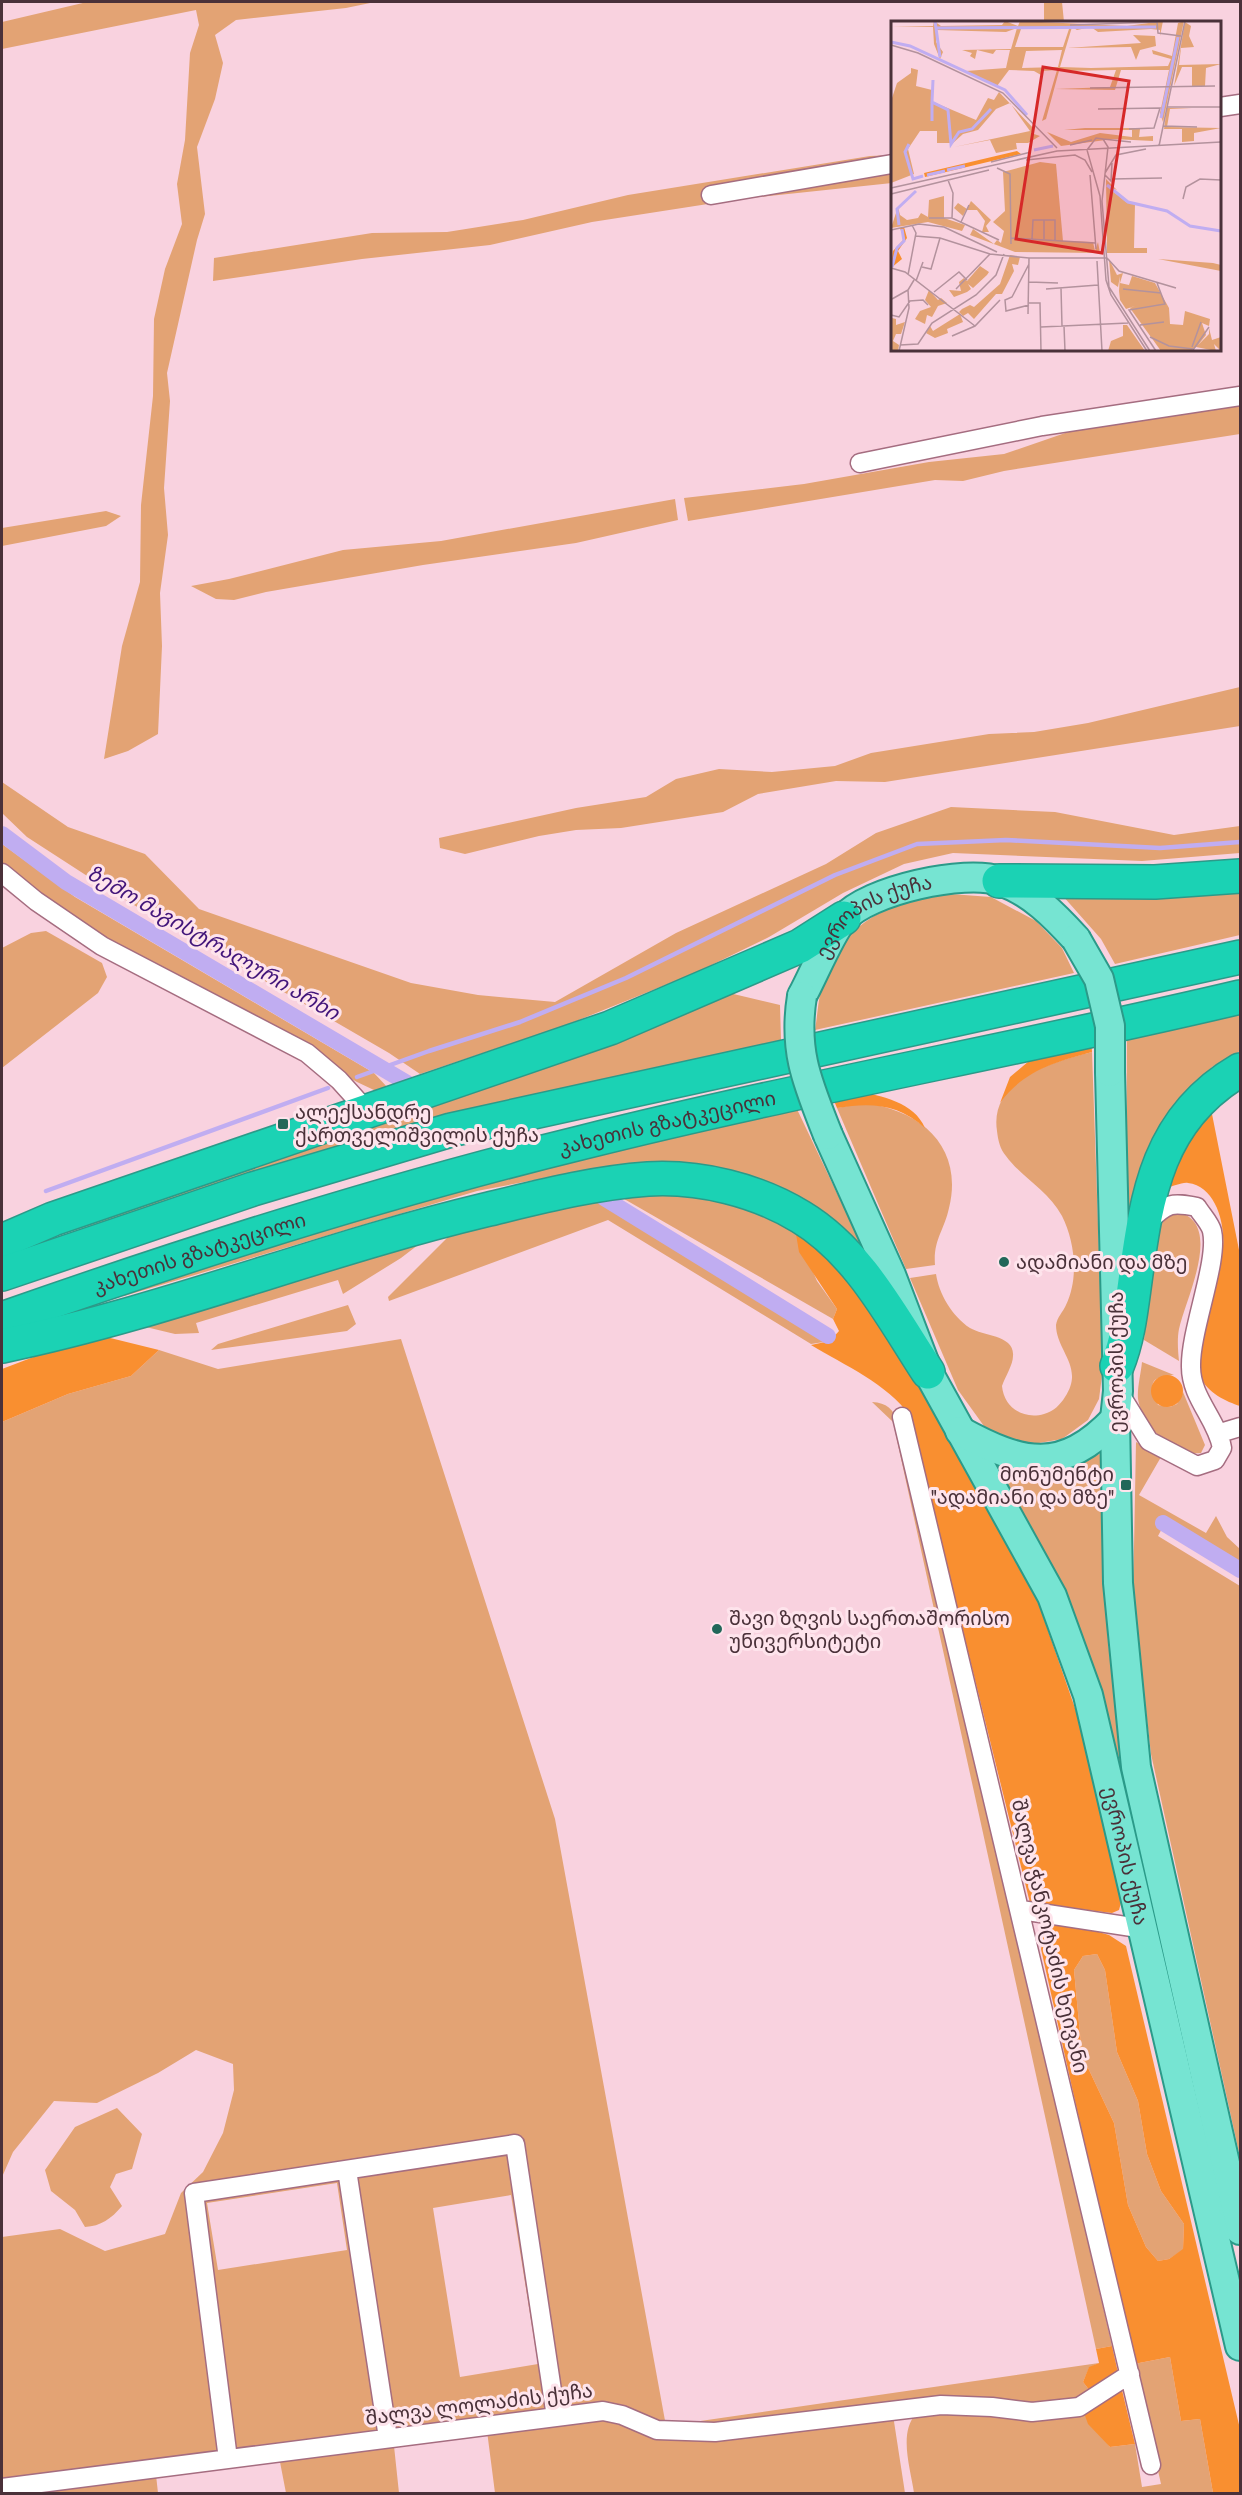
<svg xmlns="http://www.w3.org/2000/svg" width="1242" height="2495" font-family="'Archivo Narrow','Noto Sans Georgian',sans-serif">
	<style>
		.green { fill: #e3a374; fill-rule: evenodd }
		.forest { fill: #f98f30; fill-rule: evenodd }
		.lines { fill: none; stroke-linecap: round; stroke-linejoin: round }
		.stream { stroke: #c0adf1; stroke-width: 4.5 }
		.canal { stroke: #c0adf1; stroke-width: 16 }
		.street-casing { stroke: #a56d80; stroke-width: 21 }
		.primary-casing { stroke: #2b9a89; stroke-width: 32 }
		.highway-casing { stroke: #2b9a89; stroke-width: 36 }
		.street { stroke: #fff; stroke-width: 18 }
		.primary { stroke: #76e4d2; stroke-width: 28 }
		.highway { stroke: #1bd2b4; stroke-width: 33 }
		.primary-bridge-casing { stroke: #2b9a89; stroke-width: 32; stroke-linecap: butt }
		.primary-bridge { stroke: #76e4d2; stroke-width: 28 }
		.poi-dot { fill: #226759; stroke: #fee4ec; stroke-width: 2 }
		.labels { text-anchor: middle; stroke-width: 6; stroke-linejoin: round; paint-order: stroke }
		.street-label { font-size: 20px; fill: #4a3139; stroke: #fee4ec }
		.poi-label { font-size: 20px; fill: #4a3139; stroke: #fee4ec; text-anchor: start }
		.water-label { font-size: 21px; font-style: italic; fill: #42157a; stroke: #fee4ec }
		.inset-river { fill: none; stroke: #c0adf1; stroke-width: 3 }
		.inset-road { fill: none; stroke: #b3929d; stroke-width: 1.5 }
		.view { fill: #d62828; fill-opacity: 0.15; stroke: #d62828; stroke-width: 3 }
		.inset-edge { fill: none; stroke: #4a3139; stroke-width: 3 }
	</style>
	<rect width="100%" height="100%" fill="#f9d2df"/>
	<!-- green -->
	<path class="green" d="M87,2H375L346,8L236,20L215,35L223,63L215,99L197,147L205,214L197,240L167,373L170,401L164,488L168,535L160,593L162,646L158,734L128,751L104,759L122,646L140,582L141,505L153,396L154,319L165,269L182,224L177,184L185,140L190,53L199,25L196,10L2,49V22Z
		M1044,2H1062L1064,22H1044Z
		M892,155V183L740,199L592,222L490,245L362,259L213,281L214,258L372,233L447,232L523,220L628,195L870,156Z
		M1240,398V434L1004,471L963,481L935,480L688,521L684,498L804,484L929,462L1004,454L1071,431Z
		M675,499L678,520L576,543L423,565L266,592L234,600L216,599L191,586L229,579L343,550L441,541Z
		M106,511L121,516L106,526L2,546V528Z
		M1240,687V726L885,782L836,781L758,794L723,812L621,828L576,830L539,836L465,854L440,848L439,838L576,808L646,797L676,779L719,769L772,772L835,766L871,753L989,734L1034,732L1088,723Z
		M2,782L68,827L145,854L199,909L411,983L478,995L555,1002L676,933L826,864L876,833L951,807L1055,812L1174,835L1240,826V853L1142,861L953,853L904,864L843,893L769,937L695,973L564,1026L420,1074L389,1053L115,894L27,837L2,813Z
		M2,844L75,897L374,1073L389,1089L376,1091L357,1082L62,912L2,866Z
		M1240,881V935L1115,964L1101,939L1062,895Z
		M937,893L991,897L1036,921L1062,948L1074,973L815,1030C818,1012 819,987 827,970C850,920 888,905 937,893Z
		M46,931L102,963L107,977L98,993L2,1068V948L31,933Z
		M725,992L780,1005L781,1040L436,1119L69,1232L505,1078Z
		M1240,1005V1051L1212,1067L1176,1103L1126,1217L1127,1030Z
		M1092,1052L1103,1368L1099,1399L1088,1420L1062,1439L1022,1446L989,1433L958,1390L910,1278L936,1274C939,1294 952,1316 970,1328C983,1336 1015,1335 1013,1356C1013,1365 1005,1377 1002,1386C1004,1408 1024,1420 1044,1414C1054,1411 1060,1405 1065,1397C1085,1367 1056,1351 1056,1325C1057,1317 1063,1312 1066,1305C1079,1278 1075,1242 1062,1216C1048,1190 1023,1179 1006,1156C1000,1149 998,1140 997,1131C989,1079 1053,1062 1092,1052Z
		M864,1103C921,1110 964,1147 949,1208C944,1231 933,1240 935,1265L906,1269L837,1108Z
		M795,1105L865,1252L688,1166L593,1169L477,1191L124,1296L123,1287L478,1178Z
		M612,1192L737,1198L814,1240L797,1235L817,1281L837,1309L833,1319Z
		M589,1197L830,1341L811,1344L608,1220L389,1301L388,1297L456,1229Z
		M1171,1211C1228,1216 1186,1297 1179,1329C1177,1339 1178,1351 1179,1361L1144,1340L1154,1230Z
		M440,1228L401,1258L343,1294L338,1280L196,1323L199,1333L175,1334L129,1323Z
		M348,1305L356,1324L347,1331L211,1350L218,1344Z
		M401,1339L555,1819L666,2426L1099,2363L1089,2368L1083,2382L1093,2395L1069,2404L1032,2407L987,2401H945L718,2425L662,2427L625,2412L600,2408L557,2414L517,2141L189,2191L223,2454L2,2482V2237L60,2229L105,2251L165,2234L181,2193L203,2172L223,2133L234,2090L233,2064L196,2050L158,2073L97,2103L54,2101L13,2152L2,2177V1422L68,1394L131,1376L159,1350L218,1369Z
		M1142,1362L1174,1375C1148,1378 1150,1382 1158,1405L1170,1407L1177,1404L1183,1392L1205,1445L1201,1453C1173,1457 1142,1425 1138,1399C1137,1388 1141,1373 1142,1362Z
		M872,1402C887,1403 893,1409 898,1422L1112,2346L1096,2349L893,1422Z
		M1136,1442L1161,1457L1139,1495L1206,1533L1216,1516L1227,1537L1240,1549V1564L1167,1519L1158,1536L1240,1586V2157L1151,1754L1133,1600Z
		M1104,1452V1556L1108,1642L1124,1779L1082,1647L996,1467L1029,1474L1080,1463Z
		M1097,1954L1105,1970L1117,2052L1138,2101L1147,2154L1161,2191L1184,2224L1183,2250L1169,2259L1158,2261L1146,2247L1128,2205L1114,2123L1082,2055L1074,1970L1083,1956Z
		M117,2108L142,2134L132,2169L116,2174L110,2187L122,2206C111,2219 101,2226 85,2227L75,2210L51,2191L45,2170L75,2127Z
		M511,2151L550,2412L391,2433L353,2175ZM511,2195L538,2364L460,2377L433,2208Z
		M344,2176L384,2436L231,2454L200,2198ZM337,2183L347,2250L218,2270L207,2203Z
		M1170,2357L1181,2421L1200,2419L1213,2493H914C911,2470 898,2433 916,2414L1083,2410L1110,2447L1135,2444L1142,2487L1161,2484L1134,2364Z
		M603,2415L652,2434L893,2415L905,2493H495L487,2431Z
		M394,2446L399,2493H286L280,2462Z
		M156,2475L158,2493L12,2494Z"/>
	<!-- forest -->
	<path class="forest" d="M1091,1038L1092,1052C1055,1062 1023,1071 1000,1103L1010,1077L1042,1050Z
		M856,1091C882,1096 914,1102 925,1128C899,1104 871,1102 837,1108L832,1096Z
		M1211,1109L1240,1255V1406C1227,1402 1206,1392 1201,1377C1189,1342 1220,1281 1223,1246C1225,1222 1215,1186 1188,1183C1182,1182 1172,1187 1166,1188L1181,1144Z
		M796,1234L814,1240L841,1267L937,1409L1028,1573L1076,1711L1122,1899L1119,1910L1112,1913L1030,1903L910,1416C888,1384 844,1365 811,1345L830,1341L839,1331L833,1319L837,1309L799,1252Z
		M94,1334L159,1350L131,1376L68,1394L2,1422V1369Z
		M1151 1391a16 16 0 1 1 32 0a16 16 0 1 1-32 0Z
		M1064,1922L1109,1935L1126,1946L1240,2429V2493H1213L1200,2419L1181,2421L1170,2357L1134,2364L1041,1949L1045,1929ZM1097,1954L1105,1970L1117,2052L1138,2101L1147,2154L1161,2191L1184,2224L1183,2249L1169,2259L1158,2261L1146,2247L1128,2205L1114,2123L1082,2055L1074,1970L1083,1956Z
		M1112,2346L1119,2377L1093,2395L1083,2382L1089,2367L1099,2363L1096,2349Z
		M1121,2386L1135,2444L1110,2447L1088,2424L1083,2410Z"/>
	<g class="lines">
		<!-- stream -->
		<path class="stream" d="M357,1077L429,1051L520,1022L626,978L835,875L917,844L1006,840L1160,848L1240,842
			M46,1191L328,1088"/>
		<!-- canal -->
		<path class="canal" d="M2,834L66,882L407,1083
			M604,1198L828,1336
			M1163,1523L1240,1570"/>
		<!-- street casing -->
		<g class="street-casing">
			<path id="street" d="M1220,107L1240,104
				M711,195L892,164
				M860,463L1042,426L1240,396
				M2,873L36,901L102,946L307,1053L339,1080L367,1111
				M1118,1391L1149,1441L1197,1466L1215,1460L1222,1448C1217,1419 1191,1398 1191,1367C1190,1330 1219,1261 1212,1231C1210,1223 1201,1214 1197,1207C1172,1202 1167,1203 1149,1221
				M902,1417L1151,2465
				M1220,1433L1240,1427
				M1021,1910L1145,1929
				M347,2170L388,2438
				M228,2459L194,2193L515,2144L556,2417
				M2,2488L603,2411L622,2415L657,2430L715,2432L941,2405L992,2407L1032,2412L1079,2407L1130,2374"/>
		</g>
		<!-- primary casing -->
		<g class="primary-casing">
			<g id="primary">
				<path id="s1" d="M802,996C813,976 830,934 843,919C868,890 965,869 1000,881C1031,891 1055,916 1076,939"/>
				<path d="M1110,1072L1118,1391L1115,1419L1118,1583L1136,1767L1240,2230"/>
				<path id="s2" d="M828,1135L891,1275L928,1372L1052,1596L1088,1695L1240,2346"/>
				<path d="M960,1431C1022,1465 1062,1475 1115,1419"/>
			</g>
		</g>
		<!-- highway casing -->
		<g class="highway-casing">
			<g id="highway">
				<path d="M999,881L1155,882L1240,876"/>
				<path d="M2,1241L53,1219L610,1028L800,946L844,918"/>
				<path d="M2,1274L253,1189L451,1130L1240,957"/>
				<path id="s3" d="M2,1319C192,1252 384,1191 580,1143C799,1088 1021,1049 1240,997"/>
				<path d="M2,1346C166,1312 322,1249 485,1210C539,1197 592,1183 648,1179C700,1176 757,1190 801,1217C859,1252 892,1317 928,1372"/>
				<path d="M1117,1366C1128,1339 1131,1310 1135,1281C1147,1193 1158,1118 1240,1070"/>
			</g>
		</g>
		<!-- street -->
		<use href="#street" class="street"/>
		<!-- primary -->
		<use href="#primary" class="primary"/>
		<!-- highway -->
		<use href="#highway" class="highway"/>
		<!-- primary-bridge casing -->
		<g class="primary-bridge-casing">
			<path id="primary-bridge" d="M1076,939L1099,979L1110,1026V1072
				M802,996C793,1052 808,1084 828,1135"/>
		</g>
		<!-- primary-bridge -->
		<use href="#primary-bridge" class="primary-bridge"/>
	</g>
	<!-- markers -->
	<g class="poi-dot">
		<rect x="277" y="1118" width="12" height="12" rx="3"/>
		<circle cx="1004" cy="1262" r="6"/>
		<rect x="1120" y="1479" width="12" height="12" rx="3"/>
		<circle cx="717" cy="1629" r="6"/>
	</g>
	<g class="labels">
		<!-- street labels -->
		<g class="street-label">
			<text dy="7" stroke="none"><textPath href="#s1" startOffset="114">ევროპის ქუჩა</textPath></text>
			<text dy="7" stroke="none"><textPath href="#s3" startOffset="694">კახეთის გზატკეცილი</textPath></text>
			<text dy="7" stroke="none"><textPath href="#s3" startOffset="208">კახეთის გზატკეცილი</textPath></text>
			<text transform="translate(1116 1362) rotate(-90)" y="7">ევროპის ქუჩა</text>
			<text dy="7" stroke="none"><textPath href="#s2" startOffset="784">ევროპის ქუჩა</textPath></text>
			<text transform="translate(1050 1936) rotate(77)" y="7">შალვა ჭანკოტაძის ხეივანი</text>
			<text transform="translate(479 2404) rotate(-7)" y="7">შალვა ლოლაძის ქუჩა</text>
		</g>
		<!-- poi labels -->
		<g class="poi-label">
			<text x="295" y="1119">ალექსანდრე<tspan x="295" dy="23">ქართველიშვილის ქუჩა</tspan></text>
			<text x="1016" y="1269">ადამიანი და მზე</text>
			<text x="1114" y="1481" text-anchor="end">მონუმენტი<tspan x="1114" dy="23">"ადამიანი და მზე"</tspan></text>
			<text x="729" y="1625">შავი ზღვის საერთაშორისო<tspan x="729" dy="23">უნივერსიტეტი</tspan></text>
		</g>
		<!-- water labels -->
		<g class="water-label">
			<text transform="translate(213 943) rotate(30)" y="7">ზემო მაგისტრალური არხი</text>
		</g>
	</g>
	<!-- overview -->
	<g transform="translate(891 21)">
		<rect width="330" height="330" fill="#f9d2df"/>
		<path d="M43,0L50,5L111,4L114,0L127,5L129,0L236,5L272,0L269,15V9L260,8L207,11L200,6L186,9L181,6L169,46L200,47L277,45L280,38L262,33L261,29L281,35L287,2L293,0L272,101L269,92L278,49H230L224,69L164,68L219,66L225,49L168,50L155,98L151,100L166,49L151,50L150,54L143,50L118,49L106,65L75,50L115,47L119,29H105L102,33L86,29L84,38L79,35L81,32L71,29L120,28L126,7L115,11L46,9L45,21L52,31L49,38L43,23L42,6H1L42,5ZM130,8L174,7L178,8L172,26H124ZM171,29L167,46L131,47L135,30ZM294,1L300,5L298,15L303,26L290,27L288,44L330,43L315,47L314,65H301V46H291L283,65ZM242,14L264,15L265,25L249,29L245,39L240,26L176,27L250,22ZM20,47L27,49L25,65L41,69L40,80L85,99L97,77L103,79L108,71L143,108L140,112L149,115L137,122H125L126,128L105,132L99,119L63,126L139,110L119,82L105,88L87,109L72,113L62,122H46V110H29L17,128L23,153L0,162V80L6,62L20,52ZM276,87H301L279,88L276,106L330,107L303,112V120L291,121V108H273ZM140,95L156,111L180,121L209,112L241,116V109H173L194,107H262L249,108L248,116L262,115V120L222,118L170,125ZM149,141L165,143L172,220L202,221L204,230L207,221L209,232L124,231L79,214L82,208L103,223L106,219L110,222L113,210L102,201L114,190L112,151ZM215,158L226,169L216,165L235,181L244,183L243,227H256V232H216ZM53,175V197L74,204L71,210L37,201L0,207L7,186L9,194L16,199L27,197L30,192L37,196L38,179ZM80,180L100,199L95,205L98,211H91L94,200L86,189H75L72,195L63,187L67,182L76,188ZM119,234L129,236L127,244L121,243L123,250L111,273H105L83,298L77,292L72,295L68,291L71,288L79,284L83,286L109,263ZM218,238L226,254L232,252L229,262L238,264L241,255L264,262L278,287L279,303L292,304L294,290L319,298L318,305L311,302L315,314L307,324L318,313V307L321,319L330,316V330L323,323L325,330L305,326L299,330H270L239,287L244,285L235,288L229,279L228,270L229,255L227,266L220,261ZM267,238L322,242L330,244V250ZM89,245L98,251L96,254L82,267L77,263L80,268L76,271L63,276L58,269L70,270L68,261L73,257L76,260ZM38,269L47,279L50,277L56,282L47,285L41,296L36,294L34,303L24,298L29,290L40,286L34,279ZM69,293L72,301L56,308L57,312L44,317L35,312L39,305L42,310ZM1,297L5,298V304L14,301L10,313H5L2,320L8,324L7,330H1ZM232,304H236L254,330H217L220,320L232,315Z" fill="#e3a374" fill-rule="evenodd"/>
		<path d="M126,130L130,133L34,156L33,152ZM13,206L16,217L7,230L11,238L0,247L2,230L13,218L9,207Z" fill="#f98f30"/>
		<path class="inset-river" d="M44,0L49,36M44,7L265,6M0,21L19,25L114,69L136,94M42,59L41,81L57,89L60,123L68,111L81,108L100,88M270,97L287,16M41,100V82M18,123L14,131L22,158L32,155M143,129L162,125M56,149L74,145M36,154L54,150M216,164L237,181L276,190L299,205L330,210M8,204L6,188L25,170M1,246L6,227L13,220L11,208"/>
		<path class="inset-road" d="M179,4L266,1L267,12L290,15M0,24L27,32L112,72L166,127M199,67L324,65M276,86H330M207,88L269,87L263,107L238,108M272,105L306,106M212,118L240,121M179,124L201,119M268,125L294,0M135,139L184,134L194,139L201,151M100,141L140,131M106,147L119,153L120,223M214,152L225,134L255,128M199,154L205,228M214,154L220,160L221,142M221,158L271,157M57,159L62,172L61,197M0,167L166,130L330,121M0,173L98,149M292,178L295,166L309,158L330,159M38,197H61L108,219M70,201L78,184M0,209L28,203L53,206L106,231M24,215L49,217L99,233L138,237H216L228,250L285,267M120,217L204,222M141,218L142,199H164V219M153,218V199M206,240L211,330M138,243L121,276L114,279L115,290L138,284M31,246L40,248L49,217M0,247L14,251L84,305M17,254L25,212L21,204M25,260L32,241M138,261L167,262M170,267L171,305M65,268L99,233M155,268L207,264M232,268L270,272M43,271L68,251L76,259M1,278L17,269M18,280L32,279L37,284M138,282H149L150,330M137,293L138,237M0,294L8,296L19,280M249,304L273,301M173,305L174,330M150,306L237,302M61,315L84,305L109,279M259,316L278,325L302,328M9,324L27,323L41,302L85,274L105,254L113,233M301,326L310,301M302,329L318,306M8,330L18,287L17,269L23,259M256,330L220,274L215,259L209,175L196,129L205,117L212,118L217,126L211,180L218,266L259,330M265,330L238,289L274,283L266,262"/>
		<path class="view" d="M152,46L238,60L211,232L125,218Z"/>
		<rect width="330" height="330" class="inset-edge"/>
	</g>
	<!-- border -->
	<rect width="1242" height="2495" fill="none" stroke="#4a3139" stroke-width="6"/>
</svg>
